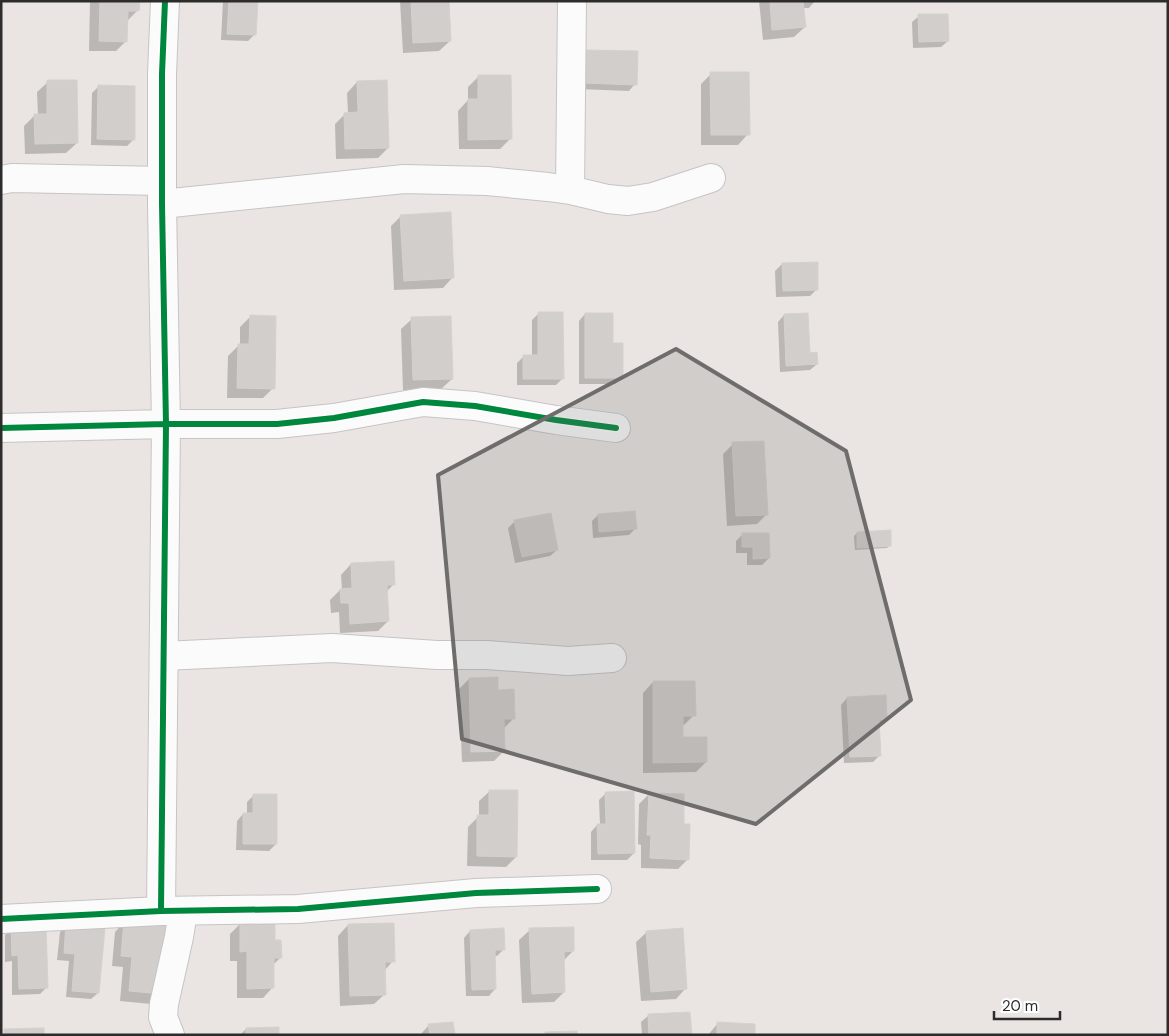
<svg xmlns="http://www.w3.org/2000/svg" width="1169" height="1036" font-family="'DM Sans',sans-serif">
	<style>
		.shadow { fill: #0003 }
		.building { fill: #d1cecb; stroke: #d5d1ce }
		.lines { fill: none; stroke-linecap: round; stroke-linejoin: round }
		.minor-casing { stroke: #c6c4c4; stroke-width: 30 }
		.minor { stroke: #fcfbfb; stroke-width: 28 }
		.cycleway-casing { stroke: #fff; stroke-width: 9 }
		.cycleway { stroke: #00873e; stroke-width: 6 }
		.marked { fill: #6e6d6c; fill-opacity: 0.2; stroke: #6e6d6c; stroke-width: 4; stroke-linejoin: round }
	</style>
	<rect width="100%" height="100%" fill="#eae5e2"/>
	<!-- shadow -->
	<path class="shadow" d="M90,1H138V10L127,21L126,41L116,51H89Z
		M223,1H257L255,34L248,41L221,40Z
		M400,1H447L450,41L439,51L403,53Z
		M759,1H815L809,8H803L805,27L794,37L763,40Z
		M919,16L948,41L941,47L913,48L912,22Z
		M579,58L635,84L629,91L578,89Z
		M711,74L748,134L738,145H701V84Z
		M478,77L511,138L500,149H459L458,111L468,100V87Z
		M48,82L77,143L66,153L25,154L24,126L34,116L38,115L37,92Z
		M357,82L388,148L378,158L336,159L335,124L345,114H348L347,93Z
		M99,86L134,139L127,146L91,145L92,93Z
		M401,216L453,277L443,288L394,290L391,226Z
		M782,264L817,289L810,296L776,297L775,271Z
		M539,313L563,378L556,385H517V363L524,356H532V320Z
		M585,314L612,344L622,377L615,384H579V321Z
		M784,315L809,354L817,364L810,370L780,372L778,322Z
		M250,317L273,388L263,398H227L228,356L238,346H240V327Z
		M412,319L452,379L441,389L403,390L401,329Z
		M733,444L767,514L757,524L727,526L723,454Z
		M598,515L635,529L629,535L593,538L592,521Z
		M515,521L557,550L550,556L515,563L508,528Z
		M857,533L890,545L887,548L855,550L854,536Z
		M742,535L769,558L762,565H747V553H736V541Z
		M351,564L394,584L386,592L388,621L378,631L340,633L339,612L331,613L330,600L340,590H342L341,575Z
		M469,679L497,691L514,718L503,729L504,751L494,761L462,762L459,689Z
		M653,682L694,715L684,725L682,726V738L706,762L696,772L643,773V693Z
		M847,698L886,719L879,725L880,755L873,762L844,763L841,705Z
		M490,791L516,857L506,867L467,866L468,827L479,816V801Z
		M606,793L634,853L627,860H591V832L597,825H600L599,800Z
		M649,794L682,825L688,859L678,869L641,868V845L638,844L639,804Z
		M254,795L276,844L269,851L236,850L237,821L243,814H247V802Z
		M125,921L167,925L151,1004L120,1001L123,967L112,966L115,932Z
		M240,924L274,941L280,958L273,965V987L263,998H237V961H230V934Z
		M67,925L98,993L91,999L66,997L69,961L57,960L60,932Z
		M348,925L393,961L384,971L385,994L374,1004L340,1006L338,936Z
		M12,929L47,987L40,994L12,995V961L5,962V935Z
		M530,930L573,951L563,961L564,992L554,1002L522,1003L519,940Z
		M470,931L504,949L497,956H494L495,989L489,996H466L464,938Z
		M647,932L686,988L676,999L641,1001L636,942Z
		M648,1016L691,1035H642L641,1022Z
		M718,1023L753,1035H708Z
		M429,1025L454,1035H420Z
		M246,1029L278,1035H240Z"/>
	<!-- building -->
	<path class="building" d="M100,1H140L139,11H128L127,42L99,41Z
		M229,1H258L256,35L227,34Z
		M411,1H449L451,41L413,43Z
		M770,1H803L806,27L772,30Z
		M918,14H948L949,41L919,42Z
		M585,50L638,51L637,85L584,83Z
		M710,72H749L750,135H711Z
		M478,75H511L512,139L468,140V99H478Z
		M47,80H77L78,143L35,144L34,114H47Z
		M387,80L389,148L345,149L344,113L358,112L357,81Z
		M98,85L135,86V140L97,139Z
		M451,212L454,278L404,281L400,215Z
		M818,262V290L783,291L782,263Z
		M538,312H563L564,379H523V355H538Z
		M585,313H613V343H623V378H585Z
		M808,313L810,353L817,352L818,364L786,366L784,314Z
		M250,315L276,316L275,389L237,388L238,344H249Z
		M451,316L453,379L413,380L411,317Z
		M764,441L768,515L736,516L732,442Z
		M635,511L637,529L599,532L598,514Z
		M551,513L558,550L522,557L514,520Z
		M891,530V546L857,548V532Z
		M742,533H769L770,558L753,559V547H742Z
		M394,561L395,585H387L389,621L350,624L349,603H341L340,589L352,588L351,563Z
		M498,677V690L514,689L515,719H504L505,751L471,752L469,678Z
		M653,681H695L696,716H683V737H707V762L653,763Z
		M886,695L887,719L879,720L881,756L850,757L847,697Z
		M489,790H518L517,857L477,856V815H489Z
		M634,791L635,853L598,854L597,824H606L605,792Z
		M649,793L684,794V824H690L689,860L650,858L651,835H647Z
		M253,794H277V844H243V813H253Z
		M124,920L168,924L162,994L129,991L132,957L121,956Z
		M240,922H275V940H281L282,958H274V988L247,989V951L240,952Z
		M394,923L395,962H385L386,995L350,996L348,924Z
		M66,924L105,928L99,993L72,991L75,954L64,953Z
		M46,926L48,988L19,989L18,955L12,956L11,927Z
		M574,927V951L564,952L565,992L532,994L529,928Z
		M504,928L505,950H495L496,989L472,990L470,930Z
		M683,928L687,989L651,992L646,931Z
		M690,1012L692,1035H649L648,1014Z
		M453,1022L455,1035H430L428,1024Z
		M717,1022L755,1024V1035H717Z
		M279,1027V1035H246V1028Z
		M44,1028V1035H4V1029Z
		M577,1031V1035H545V1032Z"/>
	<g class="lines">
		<!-- minor casing -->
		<g class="minor-casing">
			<path id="minor" d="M1,180L12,178L162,181
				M570,190L572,1
				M162,204L404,179L487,181L548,187L570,190L608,199L628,201L653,197L711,178
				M1,428L166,424H277L334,418L423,402L475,406L556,420L616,428
				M164,656L332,648L437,655H487L568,661L612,658
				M161,911L166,424L162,204V74L165,1
				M1,919L161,911L298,909L476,893L597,889
				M170,1035L163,1017L164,1004L179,937L183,912"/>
		</g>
		<!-- minor -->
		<use href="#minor" class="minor"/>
		<!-- cycleway casing -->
		<g class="cycleway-casing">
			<path id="cycleway" d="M1,428L166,424H277L334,418L423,402L475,406L556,420L616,428
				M161,911L166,424L162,204V74L165,1
				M1,919L161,911L298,909L476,893L597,889"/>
		</g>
		<!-- cycleway -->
		<use href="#cycleway" class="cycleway"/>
	</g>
	<!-- marked area -->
	<path class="marked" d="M676,349L846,451L911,700L756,824L462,739L438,475Z"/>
	<!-- border -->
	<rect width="1169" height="1036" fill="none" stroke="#2c2c2c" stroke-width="5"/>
	<!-- scale -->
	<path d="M994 1011v8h66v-8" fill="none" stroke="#2c2c2c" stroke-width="2.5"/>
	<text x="1002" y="1011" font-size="15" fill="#2c2c2c" stroke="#ffffff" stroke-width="4" paint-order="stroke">20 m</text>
</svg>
